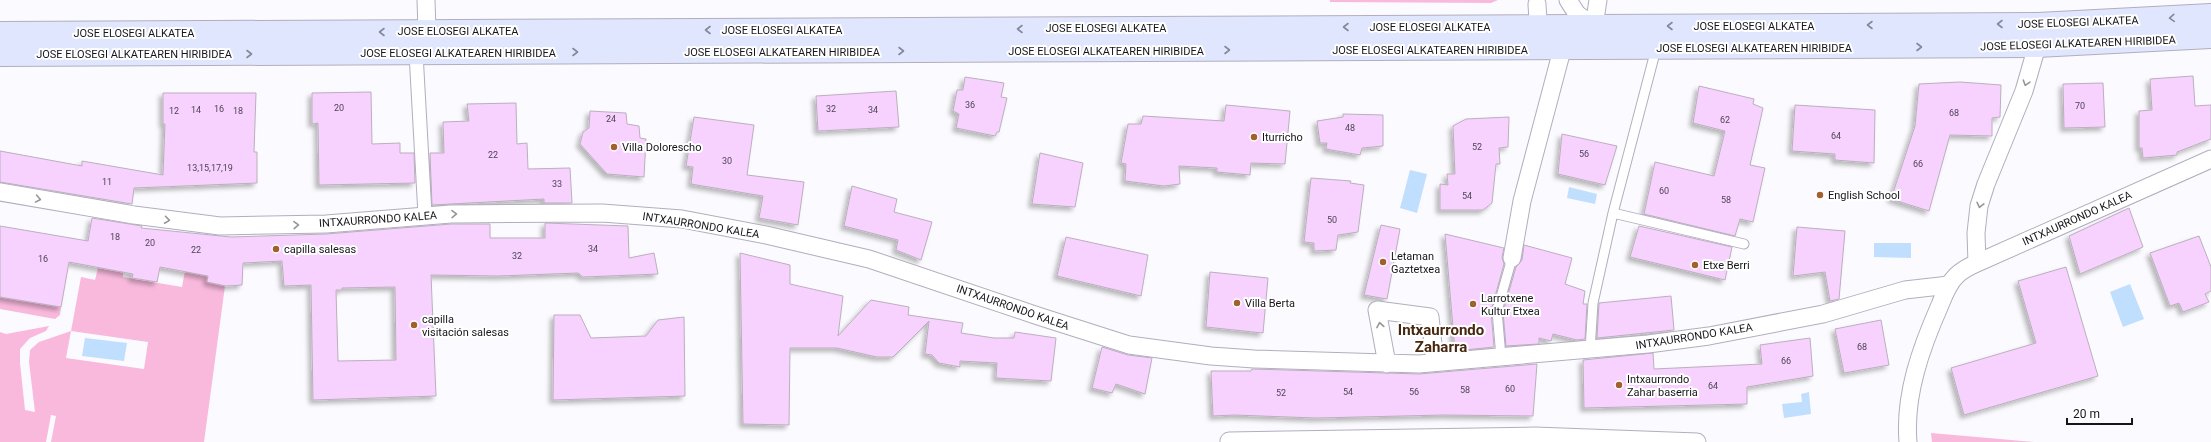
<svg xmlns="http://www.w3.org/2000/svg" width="2211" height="442" font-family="Roboto,sans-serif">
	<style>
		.green { fill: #f9b9dd; fill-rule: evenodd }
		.water { fill: #c0defd }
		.building { fill: #f7d2ff; stroke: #bbafbd; fill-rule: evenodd; filter: url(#shadow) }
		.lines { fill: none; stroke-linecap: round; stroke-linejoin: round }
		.service-casing { stroke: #b2aebe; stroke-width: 11 }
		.pedestrian-casing { stroke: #b2aebe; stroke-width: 15 }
		.minor-casing { stroke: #b2aebe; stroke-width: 19 }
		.secondary-casing { stroke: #b2aebe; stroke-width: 24 }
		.service { stroke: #fff; stroke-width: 9 }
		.pedestrian { stroke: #fff; stroke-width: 13 }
		.minor { stroke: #fff; stroke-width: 17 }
		.secondary { stroke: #e0e6fe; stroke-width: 22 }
		.oneway { stroke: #858897 }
		.oneway2 { stroke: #969698 }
		.poi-dot { fill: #a2602d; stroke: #fff; stroke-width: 1.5 }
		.labels { text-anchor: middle; stroke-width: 4; stroke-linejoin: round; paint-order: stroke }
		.number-label { font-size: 9px; fill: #4e4453 }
		.street-label { font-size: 11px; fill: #16151a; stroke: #fff }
		.poi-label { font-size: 11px; fill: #16151a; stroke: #fff; text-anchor: start }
		.district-label { font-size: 15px; font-weight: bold; fill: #47270f; stroke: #fff }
	</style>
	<defs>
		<filter id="shadow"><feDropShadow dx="-3.5" dy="3.5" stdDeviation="2" flood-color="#0004"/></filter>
	</defs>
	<rect width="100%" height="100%" fill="#fbfafe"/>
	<!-- green -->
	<path class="green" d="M1330,0H1498L1491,3L1330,2Z
		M98,268L123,272V277L182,287L185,271L208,276L207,282L225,286L204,442H51L56,416L51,415L46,442H0V332L6,334L49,326L46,331L30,338L20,349V363L25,410L35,412L29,362L30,350L39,342L71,331L81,277L95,280ZM71,331L148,342L144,369L66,358Z
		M0,297L61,307L60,315L55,319L0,309Z
		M1931,433L2034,442H1932Z"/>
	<!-- water -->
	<path class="water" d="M1410,170L1427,174L1417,213L1400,208Z
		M1569,187L1597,194L1595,204L1567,198Z
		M1874,243H1911V258L1874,257Z
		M2130,284L2144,319L2123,327L2110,292Z
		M85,338L127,343L124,361L82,356Z
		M1809,392L1811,414L1784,418L1782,404L1802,402L1801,394Z"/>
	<!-- building -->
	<path class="building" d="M2193,76L2195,106L2211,105V139L2177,152V155L2143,158L2142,148H2139V111L2152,110L2150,79Z
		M965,77L1004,83L1001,97L1007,98L999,132H997L995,136L956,128L959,114L953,111L957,90H963Z
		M1960,82L2001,85L2000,117L1992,118V136L1950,135L1929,211L1891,199L1915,126L1919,84Z
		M2103,83L2105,127L2064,128L2063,84Z
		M1699,86L1754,99L1753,104L1763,108L1750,165L1765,168L1753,222L1740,219L1735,236L1644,214L1655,162L1714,176L1725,131L1693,123Z
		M896,91L899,127L818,131L816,96Z
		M371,92L372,144L400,143V153H414L415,183L319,185L318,123L312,124V93Z
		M163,93H256L254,152H257V183L134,188L132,204L0,182V151L82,166V161L163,175L165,124H163Z
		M516,103L517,144L527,143L528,169L570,168L572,203H544V199L432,205L430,153H444L443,122L469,121L467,104Z
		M1226,105L1290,111L1285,164L1251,163L1250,175L1217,172V168L1179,166L1180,184L1164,186L1125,181L1126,164L1121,163L1128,124H1141L1143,116L1224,121Z
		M1795,105L1875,110L1874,163L1835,160V154L1792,151Z
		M590,111L626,113L627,124L639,126L640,138L646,139L644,177L607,174L580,144L583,132L589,128Z
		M1343,114L1383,115V146L1362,148L1360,155L1326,149L1327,143H1320L1317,121L1343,117Z
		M694,117L754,125L747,175L804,182L798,225L759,218L763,196L691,184L693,167L686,166Z
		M1509,117L1508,147L1499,148L1500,164H1496L1492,203L1483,210H1440V184L1448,185L1447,174H1455L1453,126L1466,119Z
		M1562,134L1617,146L1605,185L1558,174Z
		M1040,153L1083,163L1075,207L1032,204Z
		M1311,178L1351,181L1350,183L1364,185L1358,232L1338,235L1336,250L1314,251V243L1304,242Z
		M852,186L897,199L894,212L932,222L921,260L896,250L898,240L844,226Z
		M2129,208L2143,247L2080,274L2069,236Z
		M92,218L142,226L141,228L231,237L326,234L451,224H490V238H545V223L628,226L629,258L654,253L658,274L583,277L578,273L498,276L431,275L436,396L313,400L311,285L284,286L282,261L243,263L242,285L226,286L207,282L208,276L160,267L157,282L132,278L133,274L69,262L61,307L0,297V226L88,241ZM395,287L396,360L338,361L336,290H342V288Z
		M1381,225L1400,229L1387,299L1364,295Z
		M1639,226L1732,247L1725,280L1630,257Z
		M1797,227L1845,231L1839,299L1830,301L1825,272L1793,276Z
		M1445,234L1504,248L1502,257L1504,264L1491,311L1494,347L1455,351Z
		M2199,236L2211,267V291L2205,294L2209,302L2183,312L2179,303L2170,306L2150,253Z
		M1066,237L1148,255L1141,296L1057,276Z
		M1524,245L1572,258L1565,284L1585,291L1583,304H1587L1585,339L1577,340L1553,334L1551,341L1539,338V344L1506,346L1503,312L1516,267L1522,260Z
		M740,253L790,265V284L843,296L838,336L871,300L909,307L908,315L963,323L961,333L994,338H1014L1015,332L1056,338L1051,381L996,378L997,363L960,361V367L939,363L932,355L925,354L929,321L893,357H877L837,348H790L789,425L743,424Z
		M2066,267L2098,376L1964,415L1951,368L2036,343L2018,281Z
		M1210,272L1268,278L1263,333L1206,327Z
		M1671,296L1674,330L1597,338L1599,303Z
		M554,315H580L591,338L646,336L658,320L684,317L685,396L553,400Z
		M1881,320L1889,365L1844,373L1835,329Z
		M1810,338L1813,376L1747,387V404L1584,408L1583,360L1653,353L1654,369L1762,364L1760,345Z
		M1102,347L1128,355L1152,358L1145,394L1116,384L1112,393L1092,388Z
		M1537,364L1533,416L1444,415L1316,418L1234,415L1213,416L1211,371H1251L1252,369L1419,374Z"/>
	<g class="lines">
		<!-- service casing -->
		<g class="service-casing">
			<path id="service" d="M1613,213L1744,244
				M1590,350L1593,303L1613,213L1656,49
				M1501,357L1497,311L1512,258"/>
		</g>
		<!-- pedestrian casing -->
		<g class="pedestrian-casing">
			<path id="pedestrian" d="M416,53L425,215"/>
		</g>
		<!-- minor casing -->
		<g class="minor-casing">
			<path id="minor" d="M426,0L427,31
				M1568,0L1577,14L1594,26L1598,0
				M0,192L134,215L220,226L326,224L451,214L602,213L682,219L766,235L869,259L1038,316L1129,345L1211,356L1254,359L1419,364L1648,344L1709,336L1823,314L1905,290L1949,285
				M1512,258L1522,201L1562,50C1538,44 1538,25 1537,4
				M1977,263L1976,233L1979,206L1986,184L2024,91L2037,46
				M1387,364L1377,310L1430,317L1435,362
				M1229,441L1535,436L1697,442
				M1908,442C1904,395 1921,348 1940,305C1944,295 1948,284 1956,276C1962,270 1970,266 1977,263L2211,159"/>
		</g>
		<!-- secondary casing -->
		<g class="secondary-casing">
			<path id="secondary" d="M0,33L2038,24L2211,15
				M0,55L2037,46L2211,37"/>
		</g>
		<!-- service -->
		<use href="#service" class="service"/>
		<!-- pedestrian -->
		<use href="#pedestrian" class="pedestrian"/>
		<!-- minor -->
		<use href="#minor" class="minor"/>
		<!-- secondary -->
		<use href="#secondary" class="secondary"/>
	</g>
	<!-- one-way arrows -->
	<defs><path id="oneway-chevron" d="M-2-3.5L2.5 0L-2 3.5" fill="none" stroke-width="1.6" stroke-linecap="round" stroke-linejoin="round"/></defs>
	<g class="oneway">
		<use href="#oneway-chevron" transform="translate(2172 18) rotate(176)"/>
		<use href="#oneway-chevron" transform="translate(2000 24) rotate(180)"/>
		<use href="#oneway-chevron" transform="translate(1870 25) rotate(180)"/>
		<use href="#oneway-chevron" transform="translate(1670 26) rotate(180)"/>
		<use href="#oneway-chevron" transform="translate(1346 27) rotate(180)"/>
		<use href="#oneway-chevron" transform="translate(1020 29) rotate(180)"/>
		<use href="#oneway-chevron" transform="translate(708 30) rotate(180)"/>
		<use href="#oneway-chevron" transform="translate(382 32) rotate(180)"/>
		<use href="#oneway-chevron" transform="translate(1919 47)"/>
		<use href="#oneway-chevron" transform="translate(1227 50)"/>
		<use href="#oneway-chevron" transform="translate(901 51)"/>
		<use href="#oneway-chevron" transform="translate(575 52)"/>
		<use href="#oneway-chevron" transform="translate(249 54)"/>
	</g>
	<g class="oneway2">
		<use href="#oneway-chevron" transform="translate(2026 83) rotate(107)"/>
		<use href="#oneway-chevron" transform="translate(38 199) rotate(10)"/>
		<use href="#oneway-chevron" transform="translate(1980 205) rotate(103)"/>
		<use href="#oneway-chevron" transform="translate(454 214) rotate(-1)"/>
		<use href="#oneway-chevron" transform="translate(167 220) rotate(8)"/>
		<use href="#oneway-chevron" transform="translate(296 225) rotate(-2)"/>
		<use href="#oneway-chevron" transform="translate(1380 325) rotate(-100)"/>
	</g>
	<!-- markers -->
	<g class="poi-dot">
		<circle cx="1254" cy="137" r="4"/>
		<circle cx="614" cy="147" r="4"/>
		<circle cx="1820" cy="195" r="4"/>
		<circle cx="276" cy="249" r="4"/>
		<circle cx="1383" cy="262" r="4"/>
		<circle cx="1695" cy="265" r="4"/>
		<circle cx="1237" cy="303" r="4"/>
		<circle cx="1473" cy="304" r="4"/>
		<circle cx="414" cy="325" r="4"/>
		<circle cx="1619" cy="385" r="4"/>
	</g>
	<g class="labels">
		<!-- number labels -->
		<g class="number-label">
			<text x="970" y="108">36</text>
			<text x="2080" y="109">70</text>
			<text x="339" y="111">20</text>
			<text x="219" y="112">16</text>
			<text x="831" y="112">32</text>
			<text x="196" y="113">14</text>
			<text x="873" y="113">34</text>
			<text x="174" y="114">12</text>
			<text x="238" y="114">18</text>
			<text x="1954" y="116">68</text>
			<text x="611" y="122">24</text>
			<text x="1725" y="123">62</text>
			<text x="1350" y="131">48</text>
			<text x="1836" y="139">64</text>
			<text x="1477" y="150">52</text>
			<text x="1584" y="157">56</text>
			<text x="493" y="158">22</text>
			<text x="727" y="164">30</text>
			<text x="1918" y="167">66</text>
			<text x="210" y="171">13,15,17,19</text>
			<text x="107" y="185">11</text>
			<text x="557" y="187">33</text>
			<text x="1664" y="194">60</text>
			<text x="1467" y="199">54</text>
			<text x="1726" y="203">58</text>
			<text x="1332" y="223">50</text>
			<text x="115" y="240">18</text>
			<text x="150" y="246">20</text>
			<text x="593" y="252">34</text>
			<text x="196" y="253">22</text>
			<text x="517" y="259">32</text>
			<text x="43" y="262">16</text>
			<text x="1862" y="350">68</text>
			<text x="1786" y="364">66</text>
			<text x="1713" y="389">64</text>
			<text x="1510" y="392">60</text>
			<text x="1465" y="393">58</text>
			<text x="1348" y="395">54</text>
			<text x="1414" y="395">56</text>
			<text x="1281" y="396">52</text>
		</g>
		<!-- street labels -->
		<g class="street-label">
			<text transform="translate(2078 22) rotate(-2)" y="4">JOSE ELOSEGI ALKATEA</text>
			<text x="1754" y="30">JOSE ELOSEGI ALKATEA</text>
			<text x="1430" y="31">JOSE ELOSEGI ALKATEA</text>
			<text x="1106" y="32">JOSE ELOSEGI ALKATEA</text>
			<text x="782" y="34">JOSE ELOSEGI ALKATEA</text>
			<text x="458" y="35">JOSE ELOSEGI ALKATEA</text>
			<text x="134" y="37">JOSE ELOSEGI ALKATEA</text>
			<text transform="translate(2078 43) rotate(-2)" y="4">JOSE ELOSEGI ALKATEAREN HIRIBIDEA</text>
			<text x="1754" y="52">JOSE ELOSEGI ALKATEAREN HIRIBIDEA</text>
			<text x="1430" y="54">JOSE ELOSEGI ALKATEAREN HIRIBIDEA</text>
			<text x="1106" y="55">JOSE ELOSEGI ALKATEAREN HIRIBIDEA</text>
			<text x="782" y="56">JOSE ELOSEGI ALKATEAREN HIRIBIDEA</text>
			<text x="458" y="57">JOSE ELOSEGI ALKATEAREN HIRIBIDEA</text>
			<text x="134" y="58">JOSE ELOSEGI ALKATEAREN HIRIBIDEA</text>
			<text transform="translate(2077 218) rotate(-24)" y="4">INTXAURRONDO KALEA</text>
			<text transform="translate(378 219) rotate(-4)" y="4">INTXAURRONDO KALEA</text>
			<text transform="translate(701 225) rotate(9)" y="4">INTXAURRONDO KALEA</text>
			<text transform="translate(1013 307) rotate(19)" y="4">INTXAURRONDO KALEA</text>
			<text transform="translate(1694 336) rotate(-9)" y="4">INTXAURRONDO KALEA</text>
		</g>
		<!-- poi labels -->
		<g class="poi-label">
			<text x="1262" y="141">Iturricho</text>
			<text x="622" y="151">Villa Dolorescho</text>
			<text x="1828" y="199">English School</text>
			<text x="284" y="253">capilla salesas</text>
			<text x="1391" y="260">Letaman<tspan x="1391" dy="13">Gaztetxea</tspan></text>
			<text x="1703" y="269">Etxe Berri</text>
			<text x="1481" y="302">Larrotxene<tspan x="1481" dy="13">Kultur Etxea</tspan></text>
			<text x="1245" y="307">Villa Berta</text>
			<text x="422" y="323">capilla<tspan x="422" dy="13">visitación salesas</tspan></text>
			<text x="1627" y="383">Intxaurrondo<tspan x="1627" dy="13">Zahar baserria</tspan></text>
		</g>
		<!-- district labels -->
		<g class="district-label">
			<text x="1441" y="335">Intxaurrondo<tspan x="1441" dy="17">Zaharra</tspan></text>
		</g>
	</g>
	<!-- scale -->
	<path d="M2067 418v6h65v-6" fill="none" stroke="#16151a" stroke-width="2"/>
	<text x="2073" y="418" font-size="12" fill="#16151a" stroke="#ffffff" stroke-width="3" paint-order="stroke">20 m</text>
</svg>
